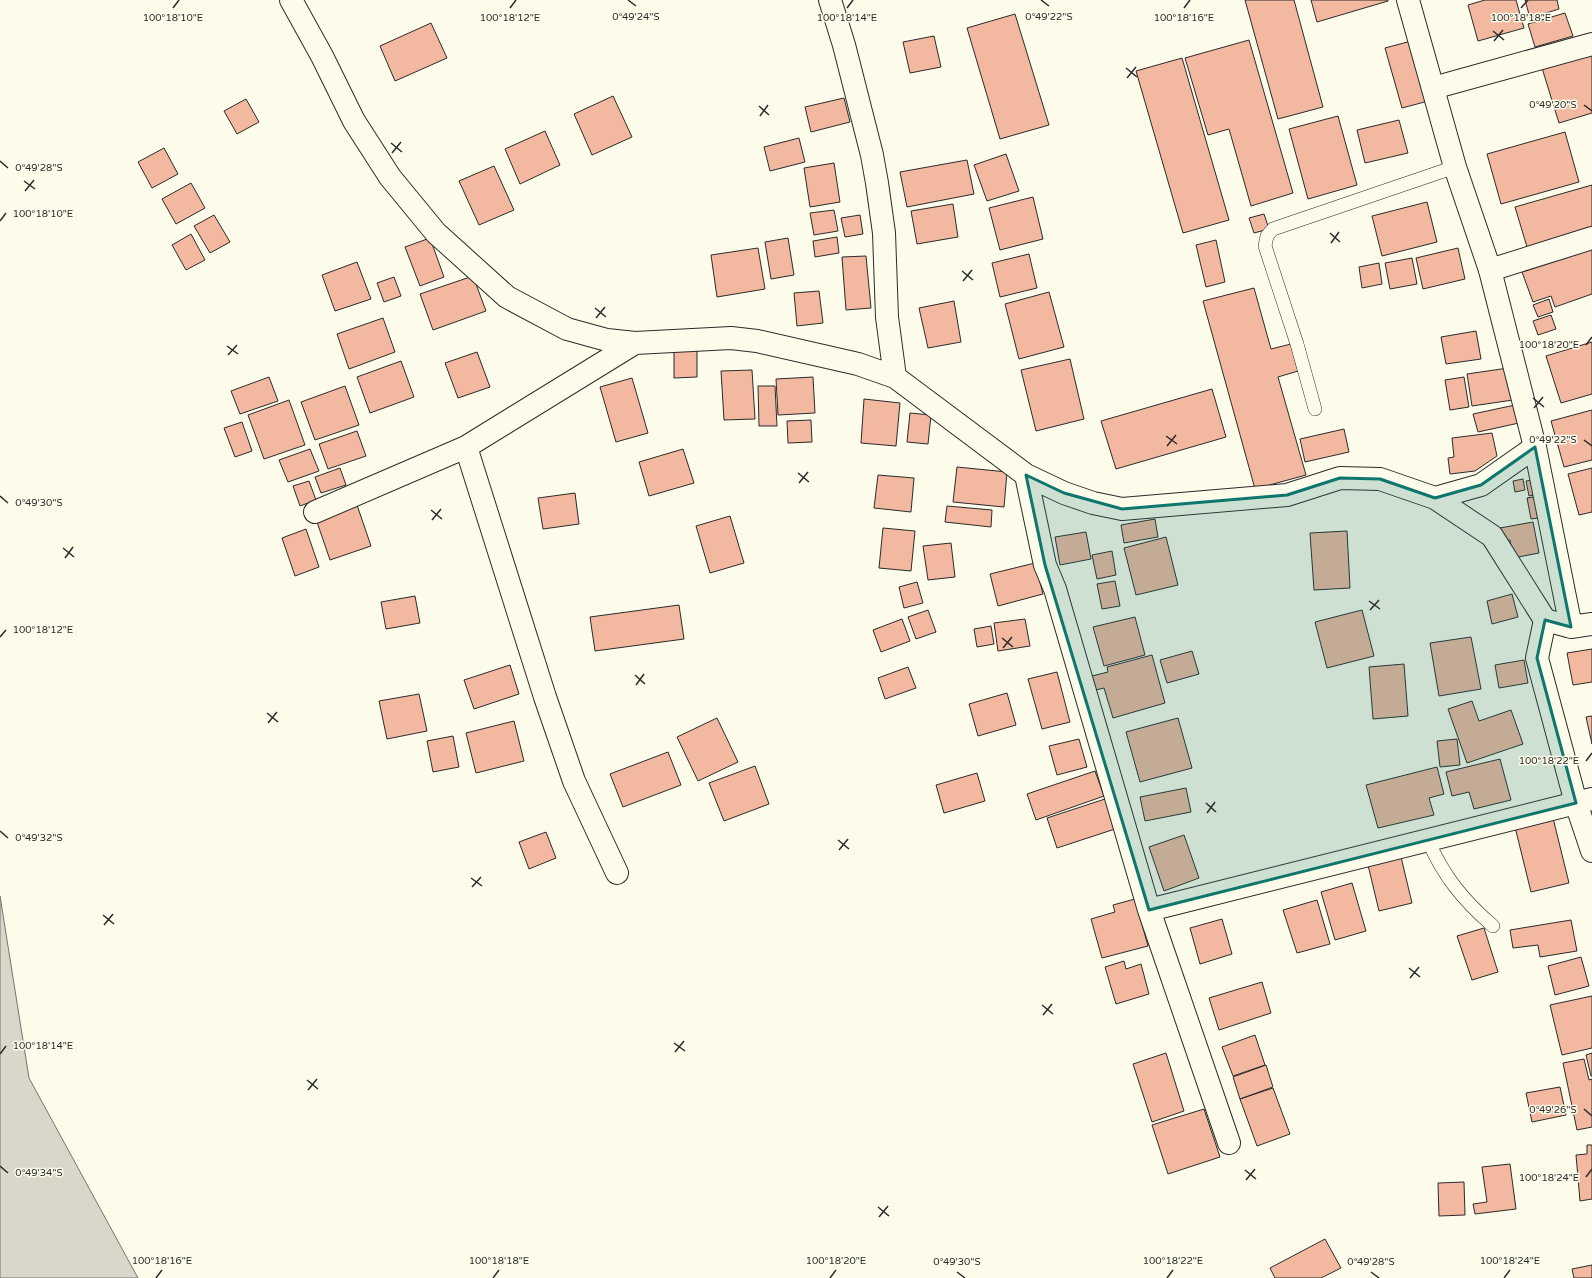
<svg xmlns="http://www.w3.org/2000/svg" width="1592" height="1278" font-family="'Varela Round',sans-serif">
	<style>
		.water { fill: #d8d7c9; stroke: #74746e }
		.building { fill: #f2b8a0; stroke: #2b2b2b }
		.lines { fill: none; stroke-linecap: round; stroke-linejoin: round }
		.service-casing { stroke: #2b2b2b; stroke-width: 14 }
		.minor-casing { stroke: #2b2b2b; stroke-width: 24 }
		.tertiary-casing { stroke: #2b2b2b; stroke-width: 24 }
		.service { stroke: #fdfbea; stroke-width: 13 }
		.minor { stroke: #fdfbea; stroke-width: 22 }
		.tertiary { stroke: #fdfbea; stroke-width: 22 }
		.marked { fill: #0f766e; fill-opacity: 0.2; stroke: #0f766e; stroke-width: 3; stroke-linejoin: round }
		.ticks { fill: none; stroke: #2b2b2b; stroke-width: 1.5 }
		.ticks-label { font-size: 10px; text-anchor: middle; fill: #2b2b2b; stroke: #fdfbea; stroke-width: 3; stroke-linejoin: round; paint-order: stroke }
	</style>
	<rect width="100%" height="100%" fill="#fdfbea"/>
	<!-- water -->
	<path class="water" d="M0,896L29,1078L138,1278H0Z"/>
	<!-- building -->
	<path class="building" d="M1245,0H1294L1323,107L1278,119Z
		M1311,0H1388V1L1317,22Z
		M1485,0H1516L1524,28L1478,41L1468,5Z
		M1525,0H1557L1559,9L1530,18Z
		M1565,13L1573,36L1535,47L1528,24Z
		M1015,14L1049,125L1000,139L967,28Z
		M431,23L447,58L395,81L380,46Z
		M934,36L941,67L910,73L903,42Z
		M1249,40L1293,193L1251,206L1229,129L1208,135L1185,58Z
		M1415,40L1432,100L1402,108L1385,48Z
		M1592,53V113L1559,123L1542,68Z
		M1182,58L1229,220L1183,233L1136,71Z
		M613,96L632,137L592,155L574,114Z
		M844,98L850,122L811,132L805,107Z
		M246,99L259,122L237,134L224,111Z
		M1338,116L1357,185L1308,199L1289,129Z
		M1399,120L1408,153L1365,163L1357,130Z
		M545,131L560,165L520,184L505,149Z
		M1565,132L1579,182L1501,204L1487,154Z
		M799,138L805,162L770,171L764,147Z
		M164,148L178,174L152,188L138,162Z
		M1006,154L1019,191L987,201L974,165Z
		M967,160L974,194L907,207L900,172Z
		M834,163L840,202L810,207L804,168Z
		M494,166L514,210L479,225L459,181Z
		M191,183L205,208L176,224L162,199Z
		M1592,185V229L1527,247L1515,207Z
		M1033,197L1043,239L1000,250L989,208Z
		M1427,202L1437,242L1382,256L1372,216Z
		M953,204L958,237L917,244L911,211Z
		M834,210L838,231L814,235L810,213Z
		M1264,214L1269,229L1254,233L1249,218Z
		M214,215L230,242L210,253L194,226Z
		M860,215L863,234L845,237L841,218Z
		M191,234L205,260L186,270L172,245Z
		M837,237L839,253L815,257L813,241Z
		M430,238L444,277L420,286L405,247Z
		M788,238L794,275L771,279L765,242Z
		M1216,240L1225,282L1206,287L1196,245Z
		M1592,247V294L1555,307L1551,296L1533,302L1522,272Z
		M758,248L765,289L717,297L711,255Z
		M1458,248L1465,279L1423,289L1416,258Z
		M1029,254L1037,288L1000,297L992,263Z
		M866,256L871,308L846,310L842,257Z
		M1412,258L1417,284L1390,289L1385,263Z
		M357,262L371,299L335,311L322,275Z
		M1379,263L1382,284L1362,288L1359,267Z
		M473,276L486,311L433,330L420,294Z
		M394,277L401,296L384,302L377,283Z
		M1254,288L1271,349L1291,344L1298,371L1278,377L1306,475L1255,489L1203,301Z
		M819,291L823,323L797,326L794,293Z
		M1049,292L1064,347L1019,359L1005,304Z
		M1549,299L1553,312L1538,317L1533,305Z
		M954,301L961,342L928,348L919,308Z
		M1551,315L1556,329L1538,335L1533,321Z
		M383,318L395,352L349,369L337,334Z
		M1476,331L1481,359L1446,364L1441,337Z
		M1592,342V394L1561,403L1546,356Z
		M674,345H697V377L674,378Z
		M477,352L490,387L458,398L445,363Z
		M1070,359L1084,419L1036,431L1021,370Z
		M401,361L414,397L370,413L357,377Z
		M1508,368L1513,400L1472,406L1467,374Z
		M752,370L755,419L724,420L721,371Z
		M269,377L278,401L240,414L231,391Z
		M813,377L815,413L778,415L776,379Z
		M1464,377L1469,407L1450,410L1445,380Z
		M632,378L648,433L616,442L600,387Z
		M345,386L359,425L315,440L301,402Z
		M758,386H775L777,426H759Z
		M1212,389L1226,437L1116,469L1101,421Z
		M864,399L900,403L896,446L861,443Z
		M289,400L305,445L264,459L248,415Z
		M1515,405L1519,423L1478,432L1473,414Z
		M1592,410V460L1564,467L1551,421Z
		M910,413L931,415L928,444L907,442Z
		M811,420L812,442L788,443L787,421Z
		M242,422L252,451L235,457L224,428Z
		M1344,429L1349,452L1305,462L1300,439Z
		M357,431L366,456L328,469L319,444Z
		M1492,433L1497,456L1475,471L1450,474L1448,458L1454,457L1452,438Z
		M310,449L319,471L288,482L279,460Z
		M683,449L694,483L649,496L639,462Z
		M957,467L1007,472L1004,507L953,502Z
		M340,468L346,485L321,493L315,477Z
		M1592,468V512L1579,515L1568,474Z
		M878,475L914,478L911,512L874,508Z
		M1523,479L1525,490L1515,492L1513,481Z
		M1539,479L1542,493L1529,496L1526,481Z
		M309,481L316,500L300,506L293,486Z
		M575,493L579,524L543,529L538,498Z
		M1541,496L1545,517L1531,519L1527,498Z
		M357,505L371,546L330,560L316,519Z
		M947,506L992,510L991,527L945,522Z
		M730,516L744,563L710,573L696,526Z
		M1155,519L1158,537L1124,543L1121,525Z
		M1533,522L1539,553L1513,558L1510,540L1502,542L1500,528Z
		M883,528L915,531L911,571L879,568Z
		M306,529L319,567L295,576L282,538Z
		M1347,531L1350,588L1314,590L1310,533Z
		M1086,532L1091,559L1060,565L1055,537Z
		M1166,537L1178,585L1136,595L1124,548Z
		M951,543L955,577L928,580L923,546Z
		M1112,551L1116,575L1097,579L1092,555Z
		M1035,563L1043,594L998,606L990,574Z
		M1115,581L1120,606L1102,609L1097,584Z
		M917,582L923,603L904,608L899,587Z
		M1512,594L1518,617L1492,624L1487,601Z
		M415,596L420,623L386,629L381,602Z
		M679,605L684,639L595,651L590,617Z
		M928,610L936,632L916,639L908,617Z
		M1362,610L1374,656L1327,668L1315,622Z
		M1135,617L1145,655L1104,666L1093,627Z
		M902,619L910,641L881,652L873,630Z
		M1025,619L1030,646L998,651L994,623Z
		M991,626L994,644L977,647L974,629Z
		M1471,637L1481,689L1439,696L1430,643Z
		M1592,649V682L1573,685L1567,653Z
		M1192,651L1199,674L1167,683L1160,660Z
		M1152,655L1165,703L1113,718L1104,688L1096,690L1092,676L1108,672L1107,667Z
		M1524,660L1528,683L1499,688L1495,665Z
		M1404,664L1408,716L1373,719L1369,667Z
		M510,665L519,694L474,709L464,680Z
		M908,667L916,688L885,699L878,678Z
		M1057,672L1070,722L1042,729L1028,679Z
		M1007,693L1016,725L978,736L969,704Z
		M419,694L427,731L387,739L379,701Z
		M1472,701L1479,721L1511,710L1523,744L1467,763L1448,709Z
		M1592,716V744L1586,717Z
		M717,718L738,762L698,781L677,737Z
		M1178,718L1192,768L1140,782L1126,732Z
		M514,721L524,761L476,773L466,733Z
		M453,736L459,767L433,772L427,741Z
		M1079,739L1087,767L1057,775L1049,746Z
		M1457,739L1460,765L1440,767L1437,741Z
		M668,752L681,785L623,807L610,774Z
		M1500,759L1511,800L1474,809L1469,792L1452,796L1446,772Z
		M755,766L769,804L724,821L709,783Z
		M1437,767L1444,794L1429,798L1434,815L1378,828L1366,785Z
		M1095,771L1104,796L1036,820L1027,794Z
		M977,773L985,801L944,813L936,785Z
		M1186,788L1191,812L1145,821L1140,797Z
		M1105,799L1115,829L1057,848L1047,818Z
		M1553,818L1569,883L1531,892L1515,827Z
		M546,832L556,858L529,869L519,842Z
		M1184,835L1199,878L1164,891L1149,847Z
		M1401,857L1412,903L1379,911L1368,865Z
		M1352,883L1366,931L1335,940L1321,892Z
		M1135,899L1148,946L1102,958L1091,919L1115,912L1113,905Z
		M1317,900L1330,944L1297,953L1283,910Z
		M1222,919L1232,954L1200,964L1190,928Z
		M1571,920L1577,951L1540,957L1538,945L1513,948L1510,930Z
		M1484,928L1498,972L1472,980L1457,936Z
		M1581,957L1589,986L1555,995L1548,966Z
		M1124,961L1126,969L1141,964L1149,994L1116,1004L1105,967Z
		M1262,982L1271,1013L1219,1030L1209,998Z
		M1592,996V1048L1562,1055L1550,1005Z
		M1255,1035L1265,1065L1233,1076L1222,1047Z
		M1166,1053L1184,1111L1152,1122L1133,1064Z
		M1592,1053V1076H1591L1586,1055Z
		M1584,1059L1589,1080L1592,1079V1127L1577,1130L1563,1063Z
		M1266,1065L1273,1087L1240,1099L1233,1077Z
		M1560,1087L1566,1115L1532,1122L1526,1093Z
		M1273,1088L1290,1134L1257,1146L1240,1099Z
		M1204,1109L1220,1157L1168,1174L1152,1125Z
		M1587,1145H1592V1199L1580,1201L1576,1155L1587,1154Z
		M1510,1164L1516,1209L1475,1214L1473,1204L1487,1202L1482,1167Z
		M1464,1182L1465,1215L1439,1216L1438,1183Z
		M1325,1239L1341,1268L1321,1278H1275L1270,1268Z
		M1592,1265V1278H1574L1572,1269Z"/>
	<g class="lines">
		<!-- service casing -->
		<g class="service-casing">
			<path id="service" d="M1315,409L1297,344L1265,246L1267,236L1273,229L1455,167
				M1428,840C1443,876 1464,901 1493,926"/>
		</g>
		<!-- minor casing -->
		<g class="minor-casing">
			<path id="minor" d="M291,0L322,56L354,121L390,177L436,233L507,297L567,329L607,340L635,343L731,338L757,341L858,364L895,377L1026,475L1064,493L1093,503L1122,509L1287,495L1340,478L1380,479L1435,498L1481,485L1535,447
				M830,0L844,45L872,155L877,183L884,233L887,317L895,377
				M1433,88L1592,44
				M1490,270L1592,238
				M466,447L545,697L574,781L617,873
				M1026,475L1045,565L1055,589L1149,910L1229,1143
				M1435,498L1492,536L1545,620
				M315,512L466,447L635,343
				M1149,910L1592,799"/>
		</g>
		<!-- tertiary casing -->
		<g class="tertiary-casing">
			<path id="tertiary" d="M1408,0L1455,167L1490,270L1535,447L1571,627
				M1592,624L1571,627L1545,620L1537,658L1576,803L1592,851"/>
		</g>
		<!-- service -->
		<use href="#service" class="service"/>
		<!-- minor -->
		<use href="#minor" class="minor"/>
		<!-- tertiary -->
		<use href="#tertiary" class="tertiary"/>
	</g>
	<!-- marked area -->
	<path class="marked" d="M1535,447L1571,627L1545,620L1537,658L1576,803L1149,910L1045,565L1026,475L1064,493L1122,509L1287,495L1340,478L1380,479L1435,498L1481,485Z"/>
	<!-- ticks -->
	<path class="ticks" d="M628,0L636,6M1041,0L1049,6M173,8L179,0M510,8L516,0M847,8L853,0M1184,8L1190,0M1521,8L1528,0M1493,31L1504,40M1494,41L1503,30M1126,68L1137,77M1127,78L1136,67M1584,105L1592,111M759,106L769,115M760,116L768,105M391,143L402,152M392,153L401,142M0,161L8,168M24,181L35,189M25,191L34,180M0,221L6,213M1330,233L1340,242M1331,243L1339,232M962,271L973,280M963,281L972,270M595,308L606,317M596,318L605,307M1586,345L1592,337M227,346L238,354M228,355L237,345M1533,398L1544,407M1534,408L1543,397M1166,436L1177,444M1584,440L1592,446M1167,446L1176,435M798,473L809,482M799,483L808,472M0,496L8,503M431,510L442,519M432,520L441,509M63,548L74,557M65,558L73,547M1369,601L1380,609M1370,610L1379,600M0,637L6,630M1002,638L1013,647M1003,648L1012,637M635,675L645,684M636,685L644,674M267,713L278,722M268,723L277,712M1586,761L1592,753M1206,803L1216,812M1207,813L1215,802M0,831L8,838M838,840L849,849M839,850L848,839M471,878L482,886M472,887L481,877M103,915L114,924M104,925L113,914M1409,968L1420,977M1410,978L1419,967M1042,1005L1053,1014M1043,1015L1052,1004M674,1043L685,1051M675,1052L684,1041M0,1054L6,1046M307,1080L318,1089M308,1090L317,1079M1584,1109L1592,1116M0,1166L8,1173M1245,1170L1256,1179M1586,1177L1592,1169M1246,1180L1255,1169M878,1207L889,1216M879,1217L888,1206M957,1272L965,1278M1371,1272L1379,1278M156,1278L162,1270M493,1278L499,1270M830,1278L836,1270M1167,1278L1173,1270M1504,1278L1510,1270"/>
	<g class="ticks-label">
		<text x="636" y="20">0°49'24"S</text>
		<text x="1049" y="20">0°49'22"S</text>
		<text x="173" y="21">100°18'10"E</text>
		<text x="510" y="21">100°18'12"E</text>
		<text x="1184" y="21">100°18'16"E</text>
		<text x="1521" y="21">100°18'18"E</text>
		<text x="847" y="21">100°18'14"E</text>
		<text x="1553" y="108">0°49'20"S</text>
		<text x="39" y="171">0°49'28"S</text>
		<text x="43" y="217">100°18'10"E</text>
		<text x="1549" y="348">100°18'20"E</text>
		<text x="1553" y="443">0°49'22"S</text>
		<text x="39" y="506">0°49'30"S</text>
		<text x="43" y="633">100°18'12"E</text>
		<text x="1549" y="764">100°18'22"E</text>
		<text x="39" y="841">0°49'32"S</text>
		<text x="43" y="1049">100°18'14"E</text>
		<text x="1553" y="1113">0°49'26"S</text>
		<text x="39" y="1176">0°49'34"S</text>
		<text x="1549" y="1181">100°18'24"E</text>
		<text x="162" y="1264">100°18'16"E</text>
		<text x="499" y="1264">100°18'18"E</text>
		<text x="836" y="1264">100°18'20"E</text>
		<text x="1173" y="1264">100°18'22"E</text>
		<text x="1510" y="1264">100°18'24"E</text>
		<text x="957" y="1265">0°49'30"S</text>
		<text x="1371" y="1265">0°49'28"S</text>
	</g>
</svg>
